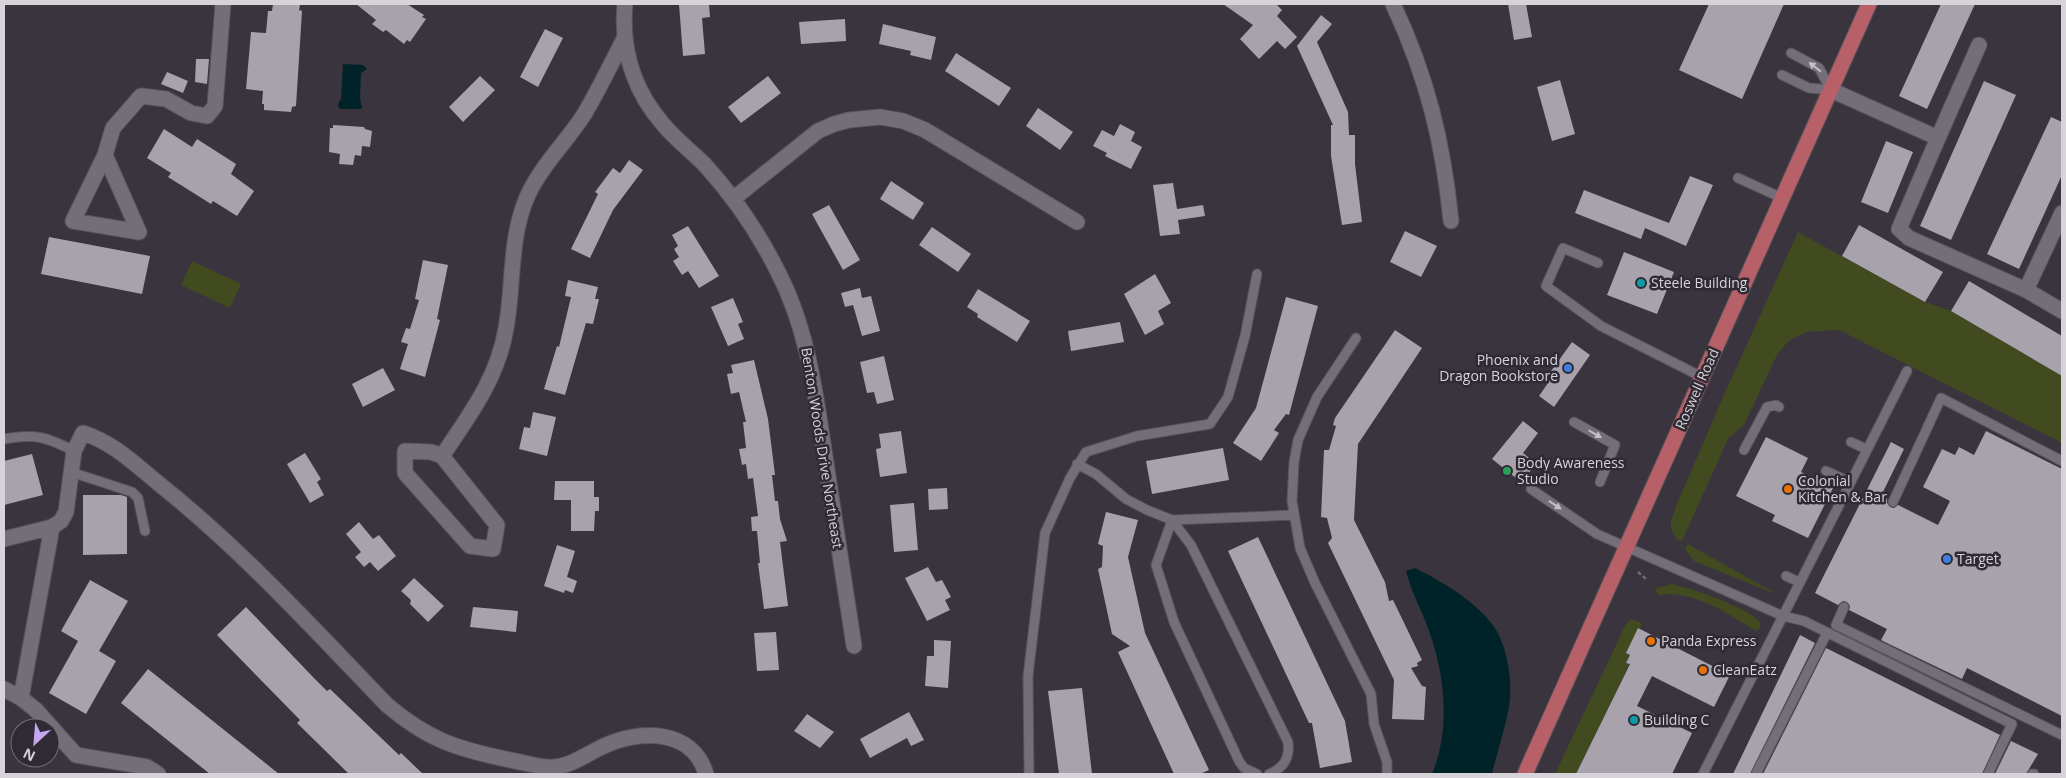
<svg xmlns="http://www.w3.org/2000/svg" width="2066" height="778" font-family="'Open Sans',sans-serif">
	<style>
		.green { fill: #424b20 }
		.water { fill: #002329 }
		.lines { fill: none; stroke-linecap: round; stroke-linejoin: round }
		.stream { stroke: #002329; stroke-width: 4.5 }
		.building { fill: #a7a2ac }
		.lane-casing { stroke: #57535a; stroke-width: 11 }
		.street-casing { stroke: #57535a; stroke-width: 17 }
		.primary-casing { stroke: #57535a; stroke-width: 17 }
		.path { stroke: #706c74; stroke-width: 2.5; stroke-dasharray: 4 2.5; stroke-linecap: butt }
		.lane { stroke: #746e78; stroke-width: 9 }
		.street { stroke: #746e78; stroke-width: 15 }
		.primary { stroke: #b76067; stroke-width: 15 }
		.oneway { fill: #c2bfc6 }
		.culture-dot { fill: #0f9aa8; stroke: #2f2a33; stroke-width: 2 }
		.shop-dot { fill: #3f7fe0; stroke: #2f2a33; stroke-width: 2 }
		.leisure-dot { fill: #2e9e5b; stroke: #2f2a33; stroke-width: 2 }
		.food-dot { fill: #e8710a; stroke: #2f2a33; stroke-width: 2 }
		.labels { text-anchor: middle; stroke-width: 5; stroke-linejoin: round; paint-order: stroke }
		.poi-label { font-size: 14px; fill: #d6d3d9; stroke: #2f2a33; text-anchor: start }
		.street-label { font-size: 14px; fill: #d6d3d9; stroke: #2f2a33 }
	</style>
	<rect width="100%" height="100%" fill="#39343d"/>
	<!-- green -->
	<path class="green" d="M1798,232L1925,302L1951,311L2062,376V443L1839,330L1806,332L1789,341L1778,353L1744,425L1728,439L1682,541L1677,540L1671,529V521L1678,501L1727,388Z
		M192,261L241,284L230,308L181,285Z
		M1688,544L1773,592V593L1694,561L1685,549Z
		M1672,584C1691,588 1749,608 1760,622V628L1756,631C1728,614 1694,590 1659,595L1655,591L1656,588Z
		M1630,619L1640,622L1642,626L1638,629L1626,652L1630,655L1626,662L1629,665L1576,774H1555L1625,626Z"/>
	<!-- water -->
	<path class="water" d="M343,64L363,65L367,69L361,73L360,99L362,108L360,109H341L338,107L339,101L341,100Z
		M1415,568C1443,582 1477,602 1495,628C1508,649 1513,683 1509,707C1505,729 1497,752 1492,774H1432C1451,728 1445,674 1428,628C1421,609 1411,591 1406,571Z"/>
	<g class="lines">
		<!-- stream -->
		<path class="stream" d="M4,773L5,774"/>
	</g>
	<!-- building -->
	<path class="building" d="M273,4L300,5L299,10L302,11L296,106L292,107L291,112L264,110V104H262L263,91L246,89L251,32L266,33L268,11H272Z
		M356,4H407L424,15L422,17L426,19L410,42L407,40L404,44L386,30L383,32L372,24L376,20Z
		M679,4H709L710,17L702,18L705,54L683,56Z
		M1223,4H1276L1282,10L1277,16L1297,37L1285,49L1277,41L1259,59L1240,39L1253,25Z
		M1508,4H1526L1532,37L1514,40Z
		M1709,4H1784L1742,99L1679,70Z
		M1941,4H1975L1927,109L1899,96Z
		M1321,15L1332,24L1317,42L1348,112L1349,135H1355V164L1362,222L1342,225L1331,156V125H1333L1297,46Z
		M845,19L846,41L801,44L799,22Z
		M883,24L936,37L931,60L910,55L911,51L879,44Z
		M545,29L563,38L538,87L520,77Z
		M956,53L1011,88L999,106L945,71Z
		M196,59H209L207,84L195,82Z
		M167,72L188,81L183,93L161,84Z
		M480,76L495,90L463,122L449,107Z
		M768,76L781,93L741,123L728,107Z
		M1560,80L1575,134L1552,141L1537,87Z
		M1984,81L2016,95L1951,240L1920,226Z
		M1038,108L1073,132L1060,150L1026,126Z
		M2051,117L2062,122V175L2019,269L1987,254Z
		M1120,124L1135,132L1131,141L1142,147L1131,169L1105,156L1107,153L1093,146L1102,130L1114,136Z
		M333,125L364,127L365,129L372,131L370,147L362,146L361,156L355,155L353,165L339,164L340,154L329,152L330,128H333Z
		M164,129L192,147L197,139L236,164L231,174L254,191L237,216L213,201L211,204L168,177L171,173L147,158Z
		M1886,141L1913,152L1888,213L1861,202Z
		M629,160L643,170L613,210L590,258L571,249L598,194L595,192L613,168L620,173Z
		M1690,176L1713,185L1686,246L1645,228L1641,239L1575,213L1584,190L1669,223Z
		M891,181L924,203L913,220L880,199Z
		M1173,183L1177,209L1203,205L1205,216L1178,220L1180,234L1160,236L1153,185Z
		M829,205L860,260L843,270L812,214Z
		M1859,225L1943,272L1925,302L1842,256Z
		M688,226L719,276L699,288L688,271L682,275L673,261L679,257L674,249L678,246L672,235Z
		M932,227L971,254L958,272L919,245Z
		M1405,231L1437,246L1421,277L1390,262Z
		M49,237L150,256L142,294L41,274Z
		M1624,252L1674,272L1657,314L1607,295Z
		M423,260L448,265L437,319L440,320L425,377L400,369L408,344L401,342L406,328L410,329L419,300L415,299Z
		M1155,274L1171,303L1158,311L1164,324L1145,335L1124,294Z
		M568,280L598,287L595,299H599L593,324L586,323L565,395L544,389L557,346L559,347L571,297L565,296Z
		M1969,281L2062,336V376L1951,311Z
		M860,288L862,298L871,296L880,331L862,336L853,305L845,307L841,293Z
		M978,289L1030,321L1017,342L977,317L978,314L967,307Z
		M1286,297L1318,306L1289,415L1286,414L1274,430L1279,433L1261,461L1233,443L1256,408Z
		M733,298L743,322L738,324L744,339L728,346L711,307Z
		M1120,322L1124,342L1071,351L1068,331Z
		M1395,330L1422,348L1358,444L1354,520L1385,582L1389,601L1393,600L1422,660L1417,663L1418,666L1411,668L1422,686L1426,687L1424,720L1392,719L1394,680L1328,543L1332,538L1327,518L1321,517L1324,450H1329L1336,426L1333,425L1335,418Z
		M1572,342L1590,355L1554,407L1539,396L1548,383L1544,381Z
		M884,356L894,400L877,404L874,392L867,393L860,362Z
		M754,360L768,419L775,475H772L775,501H778L780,519L787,541L780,542L788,606L764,609L758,563H760L757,531H752L751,517L758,516L753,478L748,479L746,464L742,465L739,449L746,448L743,422H746L739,392L731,394L727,374L733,373L731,365Z
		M383,368L395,390L363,407L352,384Z
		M533,412L556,417L547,456L519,449L524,427L530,428Z
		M1523,421L1538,433L1523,453L1536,464L1521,482L1492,459Z
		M901,431L907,473L880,477L876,449L881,448L879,434Z
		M1986,431L2062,469V716L1967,668L1962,679L1891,645L1881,640L1887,629L1849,610L1850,606L1847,602L1843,601L1838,605L1815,593L1891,442L1904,449L1881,496L1887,499V503L1890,507L1894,508L1898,505L1938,525L1950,501L1923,487L1942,449L1955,455L1959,447L1974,455Z
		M1766,437L1808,458L1801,472L1833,488L1808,538L1772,521L1775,515L1736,496Z
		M1223,448L1229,480L1152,494L1146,461Z
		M305,453L321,479L317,482L324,495L310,503L287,464Z
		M32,454L43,495L4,505V461Z
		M555,481H594V497H599V511H595L594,531H571V500H554Z
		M947,488L948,509L929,510L928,489Z
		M83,495H121L127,497V554L83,555Z
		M914,503L918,550L894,552L890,505Z
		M1106,512L1138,520L1128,557L1145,633L1209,770L1200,774H1174L1118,652L1130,646L1112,634L1098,569L1102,567L1103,546L1098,544Z
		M359,522L373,539L379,535L396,556L378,571L370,562L364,567L355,557L361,552L346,534Z
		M1258,537L1345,721L1352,762L1320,768L1312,723H1309L1228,551Z
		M557,545L575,551L567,577L577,581L573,593L565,590L564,593L544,586Z
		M928,567L936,582L942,580L951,597L945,600L950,610L927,621L905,578Z
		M414,578L444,606L428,622L410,604L411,600L401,591Z
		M90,580L128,601L99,651L116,661L86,714L49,693L78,641L61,631Z
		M246,607L312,676L327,691L330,689L399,755L401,753L423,774H349L297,723L300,720L217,635Z
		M473,607L518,611L516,632L470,627Z
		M1638,628L1730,675L1714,707L1652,676L1637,706L1692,733L1672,774H1576L1630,664L1626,663L1630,655L1626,653Z
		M776,632L779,670L757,671L754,633Z
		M1800,635L1815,643L1750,774H1733Z
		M934,640L951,641L948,688L925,686L927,656H934Z
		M1826,648L2000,735L1982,774H1763Z
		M148,669L279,774H210L121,703Z
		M1082,688L1092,774H1059L1048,691Z
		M909,712L924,740L911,746L907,738L870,758L860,739Z
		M807,714L834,732L820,748L794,731Z
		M2011,741L2038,754L2026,774H1995Z"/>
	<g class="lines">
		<!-- lane casing -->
		<g class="lane-casing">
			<path id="lane" d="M1791,53L1819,68L1831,90
				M1782,75L1809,88L1831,90
				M1738,178L1782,198
				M1598,263L1563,248L1546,286L1601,326L1702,377
				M1356,338L1317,397L1298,440L1294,462L1292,501L1300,548L1315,583L1371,694L1374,724L1387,762V774
				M1574,422L1615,445L1600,482
				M4,439C34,433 47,437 74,451
				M1851,442L1866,449
				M1744,450L1767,407L1776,405L1779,407
				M1077,464L1096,474L1126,499L1147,510L1172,520L1294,515
				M1826,471L1850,482
				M71,472L132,492L138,498L145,531
				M1531,489L1597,534L1783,616L1804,621L2012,724L1988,774
				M1893,502L1941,398L2062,461
				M1786,576L1799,582
				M1844,607L1836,625L2062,735
				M1029,774L1028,676L1045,533L1070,478L1086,452L1137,436L1210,424L1228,397L1245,336L1257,274
				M1257,774L1244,768L1239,761L1174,622L1156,565L1172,520L1191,545L1288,742C1290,758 1284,768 1269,774
				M1703,774L1907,371
				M1756,774L1827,633
				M2032,774H2034"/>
		</g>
		<!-- street casing -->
		<g class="street-casing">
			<path id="street" d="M625,4C621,48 633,89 662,123C674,138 691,151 705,165C734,197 758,232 777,270C809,331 816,398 826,463C835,524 845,585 854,646
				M1393,4C1427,77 1443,141 1451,221
				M1831,90L1938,138L1899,229L1909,238L2026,290L2062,311
				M1938,138L1979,45
				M105,155L73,221L139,232
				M733,199L818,131L834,124L849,120L880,117L903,121L925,130L1077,222
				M139,232L105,155L113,128L141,96L166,99L191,113L207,116L215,106L223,4
				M2026,290L2062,213
				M442,456L431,452L405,451V473L470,546L493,549L497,525L442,456C469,416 498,378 506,328C514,285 509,239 527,197C542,164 566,143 585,113C599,89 611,64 624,39
				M4,539L52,527
				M4,689L21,698L36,710L76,755L147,767L158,774
				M21,698L52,527L61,521L66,512L74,451L83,433C112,442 134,463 158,483C241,549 313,628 387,705C428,740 457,749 510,760C522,762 535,766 547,767C568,769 586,754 604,746C640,729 693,729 706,774"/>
		</g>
		<!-- primary casing -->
		<g class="primary-casing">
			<path id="primary" d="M1525,774L1869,4"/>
		</g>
		<!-- path -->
		<path class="path" d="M1638,572L1646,579"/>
		<!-- lane -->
		<use href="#lane" class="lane"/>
		<!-- street -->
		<use href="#street" class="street"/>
		<!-- primary -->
		<use href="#primary" class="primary"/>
	</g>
	<!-- one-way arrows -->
	<defs><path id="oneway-solid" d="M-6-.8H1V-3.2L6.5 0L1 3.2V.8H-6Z" transform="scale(1.25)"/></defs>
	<g class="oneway">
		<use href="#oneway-solid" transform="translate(1815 67) rotate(-142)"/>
		<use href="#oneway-solid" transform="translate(1595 434) rotate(30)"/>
		<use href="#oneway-solid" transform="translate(1555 505) rotate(34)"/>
	</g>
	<!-- markers -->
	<g class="culture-dot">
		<circle cx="1641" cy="283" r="5"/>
		<circle cx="1634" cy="720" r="5"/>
	</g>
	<g class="shop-dot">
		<circle cx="1568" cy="368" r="5"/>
		<circle cx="1947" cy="559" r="5"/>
	</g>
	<circle class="leisure-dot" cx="1507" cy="471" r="5"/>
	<g class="food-dot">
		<circle cx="1788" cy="489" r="5"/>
		<circle cx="1651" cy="641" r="5"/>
		<circle cx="1703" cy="670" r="5"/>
	</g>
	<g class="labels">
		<!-- poi labels -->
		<g class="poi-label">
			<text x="1651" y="288">Steele Building</text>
			<text x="1558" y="365" text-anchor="end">Phoenix and<tspan x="1558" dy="16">Dragon Bookstore</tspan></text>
			<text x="1517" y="468">Body Awareness<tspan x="1517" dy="16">Studio</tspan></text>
			<text x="1798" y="486">Colonial<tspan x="1798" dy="16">Kitchen &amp; Bar</tspan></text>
			<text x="1957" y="564">Target</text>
			<text x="1661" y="646">Panda Express</text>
			<text x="1713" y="675">CleanEatz</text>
			<text x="1644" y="725">Building C</text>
		</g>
		<!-- street labels -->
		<g class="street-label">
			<text transform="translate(1697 389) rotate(-66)" y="5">Roswell Road</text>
			<text transform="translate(822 448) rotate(81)" y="5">Benton Woods Drive Northeast</text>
		</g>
	</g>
	<!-- border -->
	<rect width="2066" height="778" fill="none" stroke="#d6d3d9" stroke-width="10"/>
	<!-- north arrow -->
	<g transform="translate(35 743) rotate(206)"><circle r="24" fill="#2f2a33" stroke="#726e75"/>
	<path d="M0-4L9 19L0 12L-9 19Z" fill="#c5a6f0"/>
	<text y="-8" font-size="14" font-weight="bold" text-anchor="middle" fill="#d6d3d9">N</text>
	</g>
</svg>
